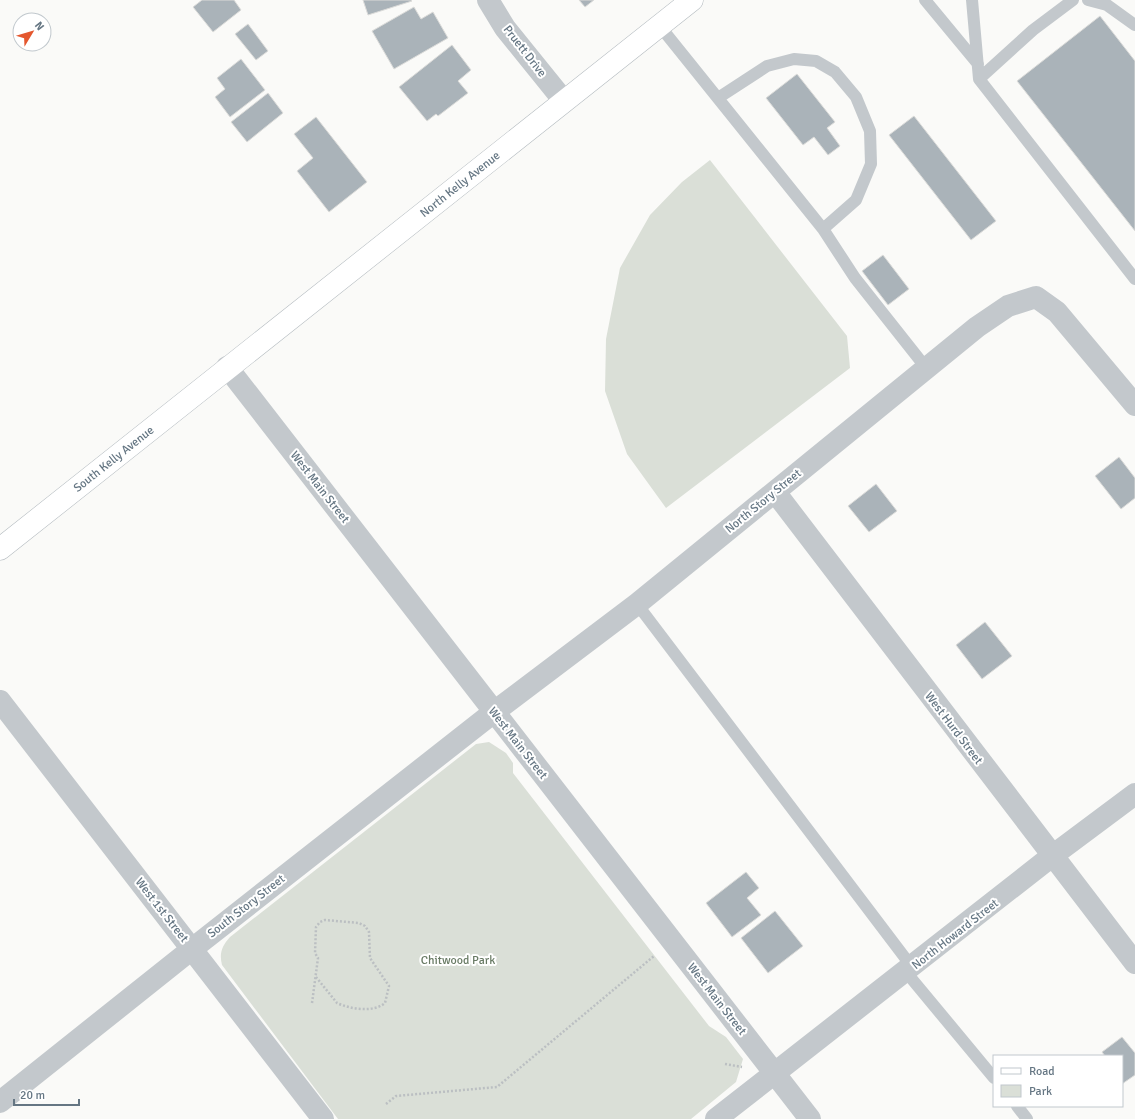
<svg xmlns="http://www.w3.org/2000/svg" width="1135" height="1119" font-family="Signika,sans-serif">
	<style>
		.green { fill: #dadfd7 }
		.building { fill: #aab3b9; stroke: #dcdcda }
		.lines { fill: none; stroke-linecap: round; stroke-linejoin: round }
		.secondary-casing { stroke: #b3babf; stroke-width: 23 }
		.path { stroke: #bbbfc2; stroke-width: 2.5; stroke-dasharray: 2 2; stroke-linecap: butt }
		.lane { stroke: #c3c8cc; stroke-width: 12 }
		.street { stroke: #c3c8cc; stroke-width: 22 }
		.secondary { stroke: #fff; stroke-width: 22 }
		.labels { text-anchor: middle; stroke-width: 4; stroke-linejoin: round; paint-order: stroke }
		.street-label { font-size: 12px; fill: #657683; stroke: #fff }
		.park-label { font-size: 12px; fill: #687a64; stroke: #fff }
	</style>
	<rect width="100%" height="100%" fill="#fafaf8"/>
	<!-- green -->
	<path class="green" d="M710,160L847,336L850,368L666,508L627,454L605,391L606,339L620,268L650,215L682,182Z
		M489,742L506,753L513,763V773L709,1026L726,1037L743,1059L736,1082L691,1119H338L222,965C219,953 222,946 230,937L476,744Z"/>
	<!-- building -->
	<path class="building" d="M202,0H234L241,10L213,32L193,7Z
		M363,0H411L412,1L368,15Z
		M579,0H594L585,7Z
		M414,7L421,19L433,12L448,38L394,69L372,31Z
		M1100,16L1135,61V231L1017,81Z
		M248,24L268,51L256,60L235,34Z
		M452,45L471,70L458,81L468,93L438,116L436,114L427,121L399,87Z
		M241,59L265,90L230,117L215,97L225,89L217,78Z
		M797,74L835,122L827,128L840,146L828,155L814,137L803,145L766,98Z
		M268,93L283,113L247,142L231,122Z
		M914,116L996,221L971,240L889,135Z
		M316,117L367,182L329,212L297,171L313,158L294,134Z
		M883,255L909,289L888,305L862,271Z
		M1119,457L1135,478V498L1121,509L1095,476Z
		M876,484L897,511L869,532L848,506Z
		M985,622L1012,656L982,679L956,645Z
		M746,872L759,888L747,898L761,915L732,937L706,903Z
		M775,911L803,946L768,973L741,938Z
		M1122,1037L1135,1053V1075L1122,1084V1056H1105L1102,1052Z"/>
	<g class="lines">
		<!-- secondary casing -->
		<g class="secondary-casing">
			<g id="secondary">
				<path id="s1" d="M0,549L692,0"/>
			</g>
		</g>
		<!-- path -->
		<path class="path" d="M312,1003L318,958L315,953L316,927L320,922L325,920L359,923L365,926L369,932L370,958L389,986L385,1003C373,1013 350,1009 337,1003L316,977
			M725,1064L742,1067
			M386,1104L396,1096L497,1087L654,956"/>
		<!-- lane -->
		<path class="lane" d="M925,0L978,64
			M972,0L979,79L1135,279
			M1088,0L1107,5L1135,25
			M659,25L823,229L855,278L927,369
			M979,79L1033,30L1073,0
			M718,98L767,66L794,59L816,61L835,72L856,97L870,131L871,164L856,200L823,229
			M637,604L912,967
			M906,972L994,1078
			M1017,1106L1027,1119"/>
		<!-- street -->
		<path class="street" d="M488,0L505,28L564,101
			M227,367L810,1119
			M775,492L1135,963
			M0,701L323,1119
			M0,1102L192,949L494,712L637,604L977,327L1008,306L1036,297L1057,312L1135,405
			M716,1119L1052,856L1135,794"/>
		<!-- secondary -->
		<use href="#secondary" class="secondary"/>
	</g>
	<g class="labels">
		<!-- street labels -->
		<g class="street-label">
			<text transform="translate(525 51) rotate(52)" y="4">Pruett Drive</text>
			<text dy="4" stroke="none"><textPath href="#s1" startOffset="587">North Kelly Avenue</textPath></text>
			<text dy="4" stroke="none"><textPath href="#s1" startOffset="145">South Kelly Avenue</textPath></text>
			<text transform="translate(320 487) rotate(52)" y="4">West Main Street</text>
			<text transform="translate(763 501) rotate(-39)" y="4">North Story Street</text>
			<text transform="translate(954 728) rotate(53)" y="4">West Hurd Street</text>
			<text transform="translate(518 743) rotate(52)" y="4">West Main Street</text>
			<text transform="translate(246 906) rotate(-38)" y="4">South Story Street</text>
			<text transform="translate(162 910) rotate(52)" y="4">West 1st Street</text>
			<text transform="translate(955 934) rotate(-38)" y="4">North Howard Street</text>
			<text transform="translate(717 999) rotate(52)" y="4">West Main Street</text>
		</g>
		<!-- park labels -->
		<g class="park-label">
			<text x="458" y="964">Chitwood Park</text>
		</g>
	</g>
	<!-- legend -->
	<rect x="993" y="1055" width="130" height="52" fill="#ffffff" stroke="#c1c8cd"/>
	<rect x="1001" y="1068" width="20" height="6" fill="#ffffff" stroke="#c1c8cd"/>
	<text x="1029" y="1075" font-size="12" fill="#657683">Road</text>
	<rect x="1001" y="1085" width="20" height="12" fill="#dadfd7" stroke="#c1c8cd"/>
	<text x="1029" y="1095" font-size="12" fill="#657683">Park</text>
	<!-- north arrow -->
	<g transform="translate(32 32) rotate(52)"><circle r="19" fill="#ffffff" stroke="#c1c8cd"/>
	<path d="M0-3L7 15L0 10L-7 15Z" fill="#e4572e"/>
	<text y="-6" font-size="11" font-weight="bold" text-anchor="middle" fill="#657683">N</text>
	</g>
	<!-- scale -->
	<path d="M14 1099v6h65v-6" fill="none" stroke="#657683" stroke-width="2"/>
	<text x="20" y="1099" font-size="12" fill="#657683" stroke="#ffffff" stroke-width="3" paint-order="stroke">20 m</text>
</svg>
